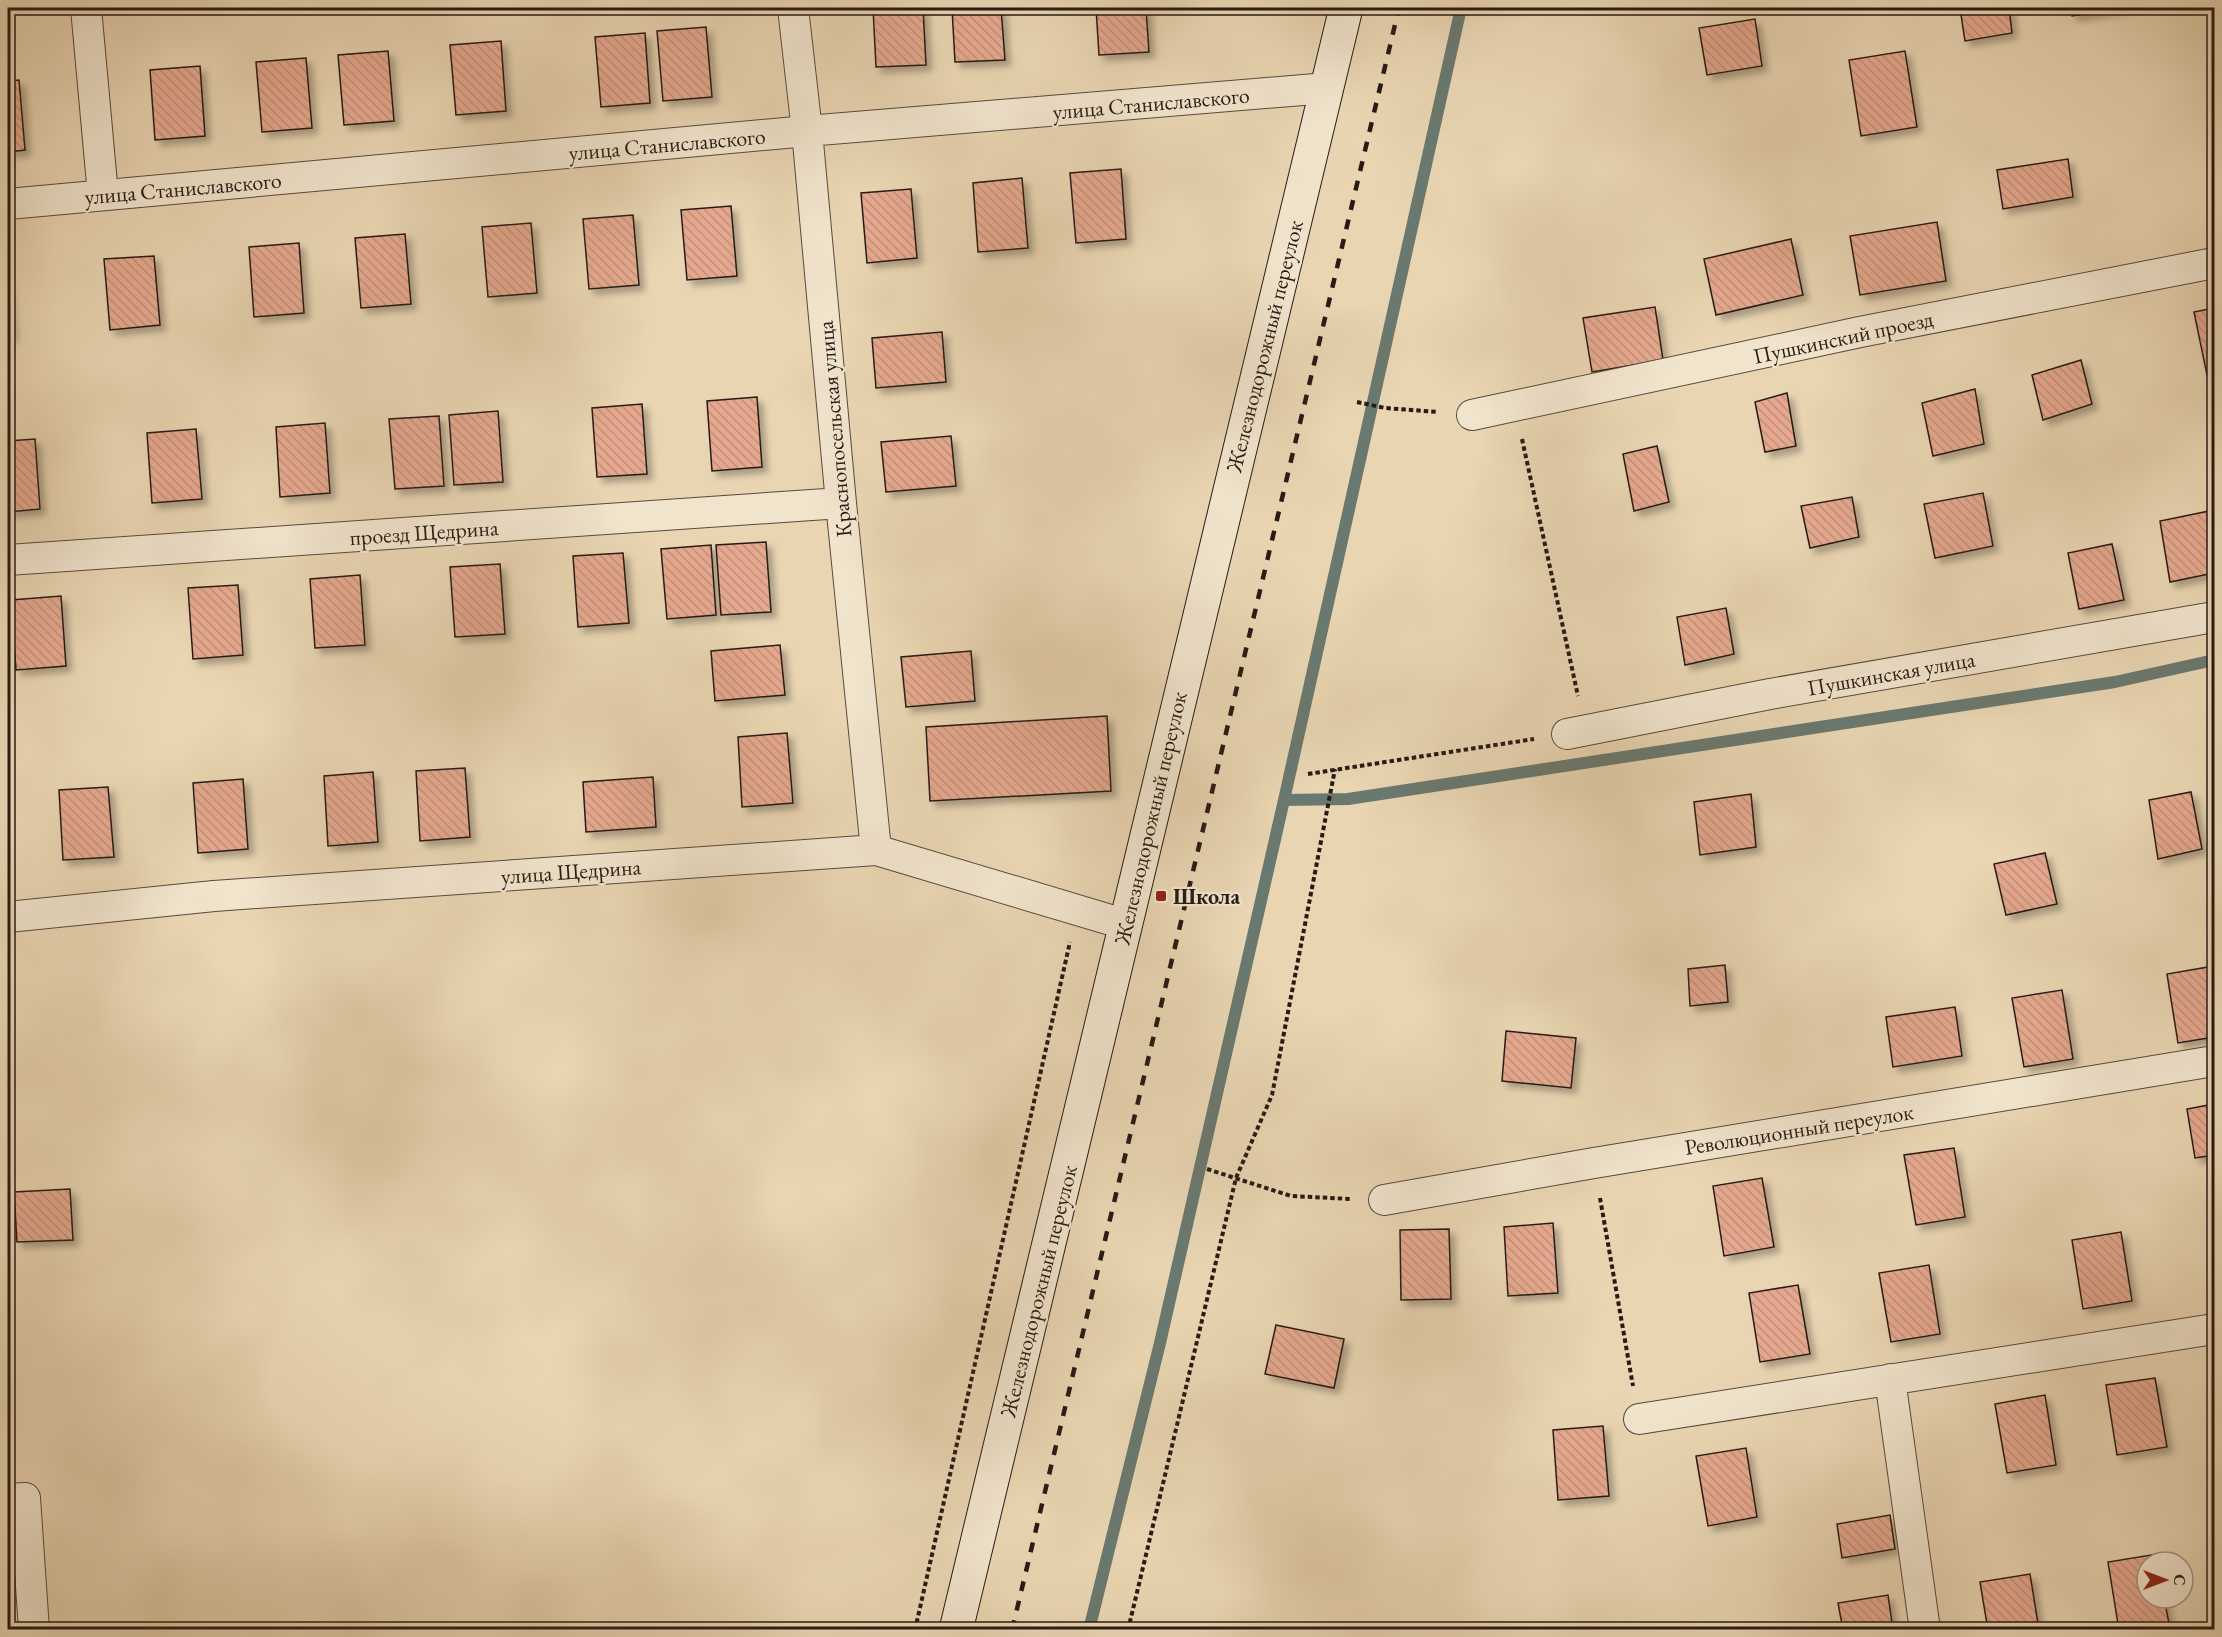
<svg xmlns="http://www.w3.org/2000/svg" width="2222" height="1637" font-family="'EB Garamond',serif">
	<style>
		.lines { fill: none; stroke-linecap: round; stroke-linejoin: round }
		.stream { stroke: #6a7970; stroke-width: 12 }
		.building { fill: url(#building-back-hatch); stroke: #271b14; stroke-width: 1.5; filter: url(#shadow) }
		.street-casing { stroke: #584a3c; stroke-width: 32 }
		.secondary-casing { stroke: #271b14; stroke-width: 35 }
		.path { stroke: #271b14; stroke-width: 4; stroke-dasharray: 4.5 3; stroke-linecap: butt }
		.street { stroke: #f1e4cd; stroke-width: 30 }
		.secondary { stroke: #f1e4cd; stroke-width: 33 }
		.rail { stroke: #271b14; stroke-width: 4.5; stroke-dasharray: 10 10; stroke-linecap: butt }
		.poi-dot { fill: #8f2418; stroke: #f1e4cd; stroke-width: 2 }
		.labels { text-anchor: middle; stroke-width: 4.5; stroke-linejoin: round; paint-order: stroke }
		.street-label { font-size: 22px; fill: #271b14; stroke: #f1e4cd }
		.poi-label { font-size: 22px; font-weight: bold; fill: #271b14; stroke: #f1e4cd; text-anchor: start }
	</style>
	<defs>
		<pattern id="building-back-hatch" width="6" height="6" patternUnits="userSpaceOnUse" patternTransform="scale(1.5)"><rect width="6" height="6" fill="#e5a88e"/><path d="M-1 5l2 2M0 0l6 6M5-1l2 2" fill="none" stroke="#c4907a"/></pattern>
		<filter id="shadow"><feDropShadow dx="5.5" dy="5.5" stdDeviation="3" flood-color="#0004"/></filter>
	</defs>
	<rect width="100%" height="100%" fill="#e9d5b2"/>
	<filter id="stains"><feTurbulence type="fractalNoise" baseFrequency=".00333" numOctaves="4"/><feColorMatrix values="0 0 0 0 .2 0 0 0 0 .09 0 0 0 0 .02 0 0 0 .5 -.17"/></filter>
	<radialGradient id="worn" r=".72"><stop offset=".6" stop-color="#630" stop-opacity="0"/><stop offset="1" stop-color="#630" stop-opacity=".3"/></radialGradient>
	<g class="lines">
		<!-- stream -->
		<path class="stream" d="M1284,800L1348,799L2115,682L2214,660
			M1089,1630L1160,1343L1284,800L1461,8"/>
	</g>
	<!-- building -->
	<path class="building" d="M873,8H923L926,65L876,67Z
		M952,8H1001L1005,60L955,62Z
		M1096,8H1146L1149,52L1099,55Z
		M1960,8H2009L2012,33L1965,41Z
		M2071,8H2123L2072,16Z
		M1755,19L1762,66L1707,75L1699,28Z
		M706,27L712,97L663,101L657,31Z
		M645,33L650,103L601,107L595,37Z
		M501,41L506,111L456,115L450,45Z
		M388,51L394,121L344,125L338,55Z
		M1905,51L1917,127L1861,136L1849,60Z
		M306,58L312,128L262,132L256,62Z
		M200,66L205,136L155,140L150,70Z
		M19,80L25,150L8,152V81Z
		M2068,159L2073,197L2003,209L1997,170Z
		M1121,169L1126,239L1076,243L1070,173Z
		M1022,178L1028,248L978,252L973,183Z
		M911,189L917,258L867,263L861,193Z
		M731,206L737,276L687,280L681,210Z
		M633,215L639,285L589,289L583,219Z
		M1937,222L1946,281L1860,295L1850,236Z
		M531,223L537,293L488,297L482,227Z
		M405,234L411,304L361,308L355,238Z
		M1791,239L1803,295L1716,315L1704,259Z
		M299,243L304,313L254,317L249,247Z
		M154,256L160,325L110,330L104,259Z
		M8,283L12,336L8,337Z
		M1655,307L1663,360L1592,372L1583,318Z
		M2214,308V374L2207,375L2194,312Z
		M942,332L946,382L876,388L872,338Z
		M2081,360L2092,404L2043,420L2032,375Z
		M1975,389L1984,444L1933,456L1922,403Z
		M1787,393L1796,446L1765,452L1755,402Z
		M757,397L762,467L712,471L707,401Z
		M642,404L647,474L597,477L592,408Z
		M498,411L503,482L454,485L449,415Z
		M439,416L444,486L395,489L389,419Z
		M325,423L330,493L280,497L276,427Z
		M196,429L202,499L152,503L147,433Z
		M951,436L956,486L886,492L881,442Z
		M35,439L40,509L8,512V441Z
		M1657,446L1669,502L1634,511L1623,454Z
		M1983,493L1993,546L1935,558L1924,504Z
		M1852,497L1859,537L1810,548L1801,506Z
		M2214,510V573L2170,582L2160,521Z
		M766,542L771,612L721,615L716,545Z
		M2112,544L2124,600L2079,609L2068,553Z
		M711,545L716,615L667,619L661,549Z
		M623,553L629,623L578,627L573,556Z
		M500,564L505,634L455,637L450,567Z
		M360,575L365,645L315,648L310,579Z
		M238,585L243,655L193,659L188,588Z
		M61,596L66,666L16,670L11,600Z
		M1726,608L1734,654L1685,665L1677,617Z
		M780,645L785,695L715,701L711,651Z
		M971,651L975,701L906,707L901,657Z
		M1107,716L1111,791L930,801L926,727Z
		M787,733L793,803L742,807L738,737Z
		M465,768L470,837L420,841L416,771Z
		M373,772L378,842L328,846L324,776Z
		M653,777L656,827L586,832L583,782Z
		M243,779L248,849L198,853L193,783Z
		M108,787L114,857L63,860L59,790Z
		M2191,792L2202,849L2158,859L2149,800Z
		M1751,794L1756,847L1700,855L1694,802Z
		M2045,853L2057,904L2006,915L1994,864Z
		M1725,965L1728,1002L1690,1006L1688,969Z
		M2214,966V1037L2178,1043L2167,974Z
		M2062,990L2073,1059L2024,1067L2012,998Z
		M1955,1007L1962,1056L1893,1067L1886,1017Z
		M1506,1031L1576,1038L1571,1088L1502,1081Z
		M2214,1104V1155L2195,1158L2187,1109Z
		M1954,1148L1965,1217L1916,1225L1904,1155Z
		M1762,1178L1774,1247L1724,1256L1713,1186Z
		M70,1189L73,1240L17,1242L14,1192Z
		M1553,1223L1558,1293L1508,1296L1504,1227Z
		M1449,1229L1451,1299L1401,1300L1400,1230Z
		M2121,1232L2132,1301L2083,1309L2072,1240Z
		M1929,1265L1940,1334L1891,1342L1879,1273Z
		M1798,1285L1810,1354L1760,1362L1749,1293Z
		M1276,1325L1344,1339L1334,1388L1265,1374Z
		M2155,1378L2167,1447L2117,1455L2106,1385Z
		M2045,1395L2056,1465L2007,1473L1995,1404Z
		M1603,1426L1609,1496L1558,1500L1553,1430Z
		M1746,1448L1757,1517L1708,1526L1696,1456Z
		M1890,1515L1895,1549L1842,1558L1837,1524Z
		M2157,1554L2158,1562H2147V1598H2164L2169,1623L2119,1630L2108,1562Z
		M2030,1574L2039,1630H1988L1980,1582Z
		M1888,1595L1893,1630H1843L1838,1603Z"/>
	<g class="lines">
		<!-- street casing -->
		<g class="street-casing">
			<path id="street" d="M86,8L103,195
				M793,8L807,131L841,503L876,850
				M8,204L807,131L1327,88
				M1472,415L1860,332L2214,263
				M8,560L841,503
				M1567,734L1770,694L2214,617
				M8,917L214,896L876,850L1124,924
				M1384,1200L1594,1163L2214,1061
				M1890,1379L1925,1630
				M1639,1419L2214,1329
				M8,1499L25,1498L34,1630"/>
		</g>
		<!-- secondary casing -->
		<g class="secondary-casing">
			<path id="secondary" d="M956,1630L1346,8"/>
		</g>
		<!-- path -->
		<path class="path" d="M1357,402L1385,408L1438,412
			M1522,439L1578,696
			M1308,774L1534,739
			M1207,1169L1291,1196L1350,1199
			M1600,1198L1633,1386
			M915,1630L1070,942
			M1128,1630L1236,1178L1272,1095L1335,769"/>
		<!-- street -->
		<use href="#street" class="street"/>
		<!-- secondary -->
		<use href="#secondary" class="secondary"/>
		<!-- rail -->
		<path class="rail" d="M1012,1630L1399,8"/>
	</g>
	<!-- markers -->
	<rect class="poi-dot" x="1155" y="890" width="12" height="12" rx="3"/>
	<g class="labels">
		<!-- street labels -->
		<g class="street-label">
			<text transform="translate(1151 103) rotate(-5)" y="8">улица Станиславского</text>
			<text transform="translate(667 144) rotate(-5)" y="8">улица Станиславского</text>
			<text transform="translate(183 188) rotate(-5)" y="8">улица Станиславского</text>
			<text transform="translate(1843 337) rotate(-12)" y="8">Пушкинский проезд</text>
			<text transform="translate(1264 346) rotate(-76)" y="8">Железнодорожный переулок</text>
			<text transform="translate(834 429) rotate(-95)" y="8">Краснопосельская улица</text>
			<text transform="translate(424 532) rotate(-4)" y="8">проезд Щедрина</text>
			<text transform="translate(1891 673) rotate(-10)" y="8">Пушкинская улица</text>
			<text transform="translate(1150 818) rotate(-77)" y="8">Железнодорожный переулок</text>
			<text transform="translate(571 871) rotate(-4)" y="8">улица Щедрина</text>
			<text transform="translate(1799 1129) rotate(-9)" y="8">Революционный переулок</text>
			<text transform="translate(1038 1291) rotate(-76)" y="8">Железнодорожный переулок</text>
		</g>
		<!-- poi labels -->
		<g class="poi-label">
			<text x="1173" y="904">Школа</text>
		</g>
	</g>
	<!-- margin -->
	<rect width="2222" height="1637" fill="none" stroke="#e9d5b2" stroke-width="30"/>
	<rect x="9" y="9" width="2204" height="1619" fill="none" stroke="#271b14" stroke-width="3"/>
	<rect x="15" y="15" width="2192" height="1607" fill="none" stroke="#271b14" stroke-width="1.5"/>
	<!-- north arrow -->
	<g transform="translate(2165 1580) rotate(90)"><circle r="28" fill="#f1e4cd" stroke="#a09483" stroke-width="1.5"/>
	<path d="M0-4.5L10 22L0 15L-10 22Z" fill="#8f2418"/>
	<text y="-9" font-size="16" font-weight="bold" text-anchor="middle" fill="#271b14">С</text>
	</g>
	<rect width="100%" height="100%" filter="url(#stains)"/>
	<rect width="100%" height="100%" fill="url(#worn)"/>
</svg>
